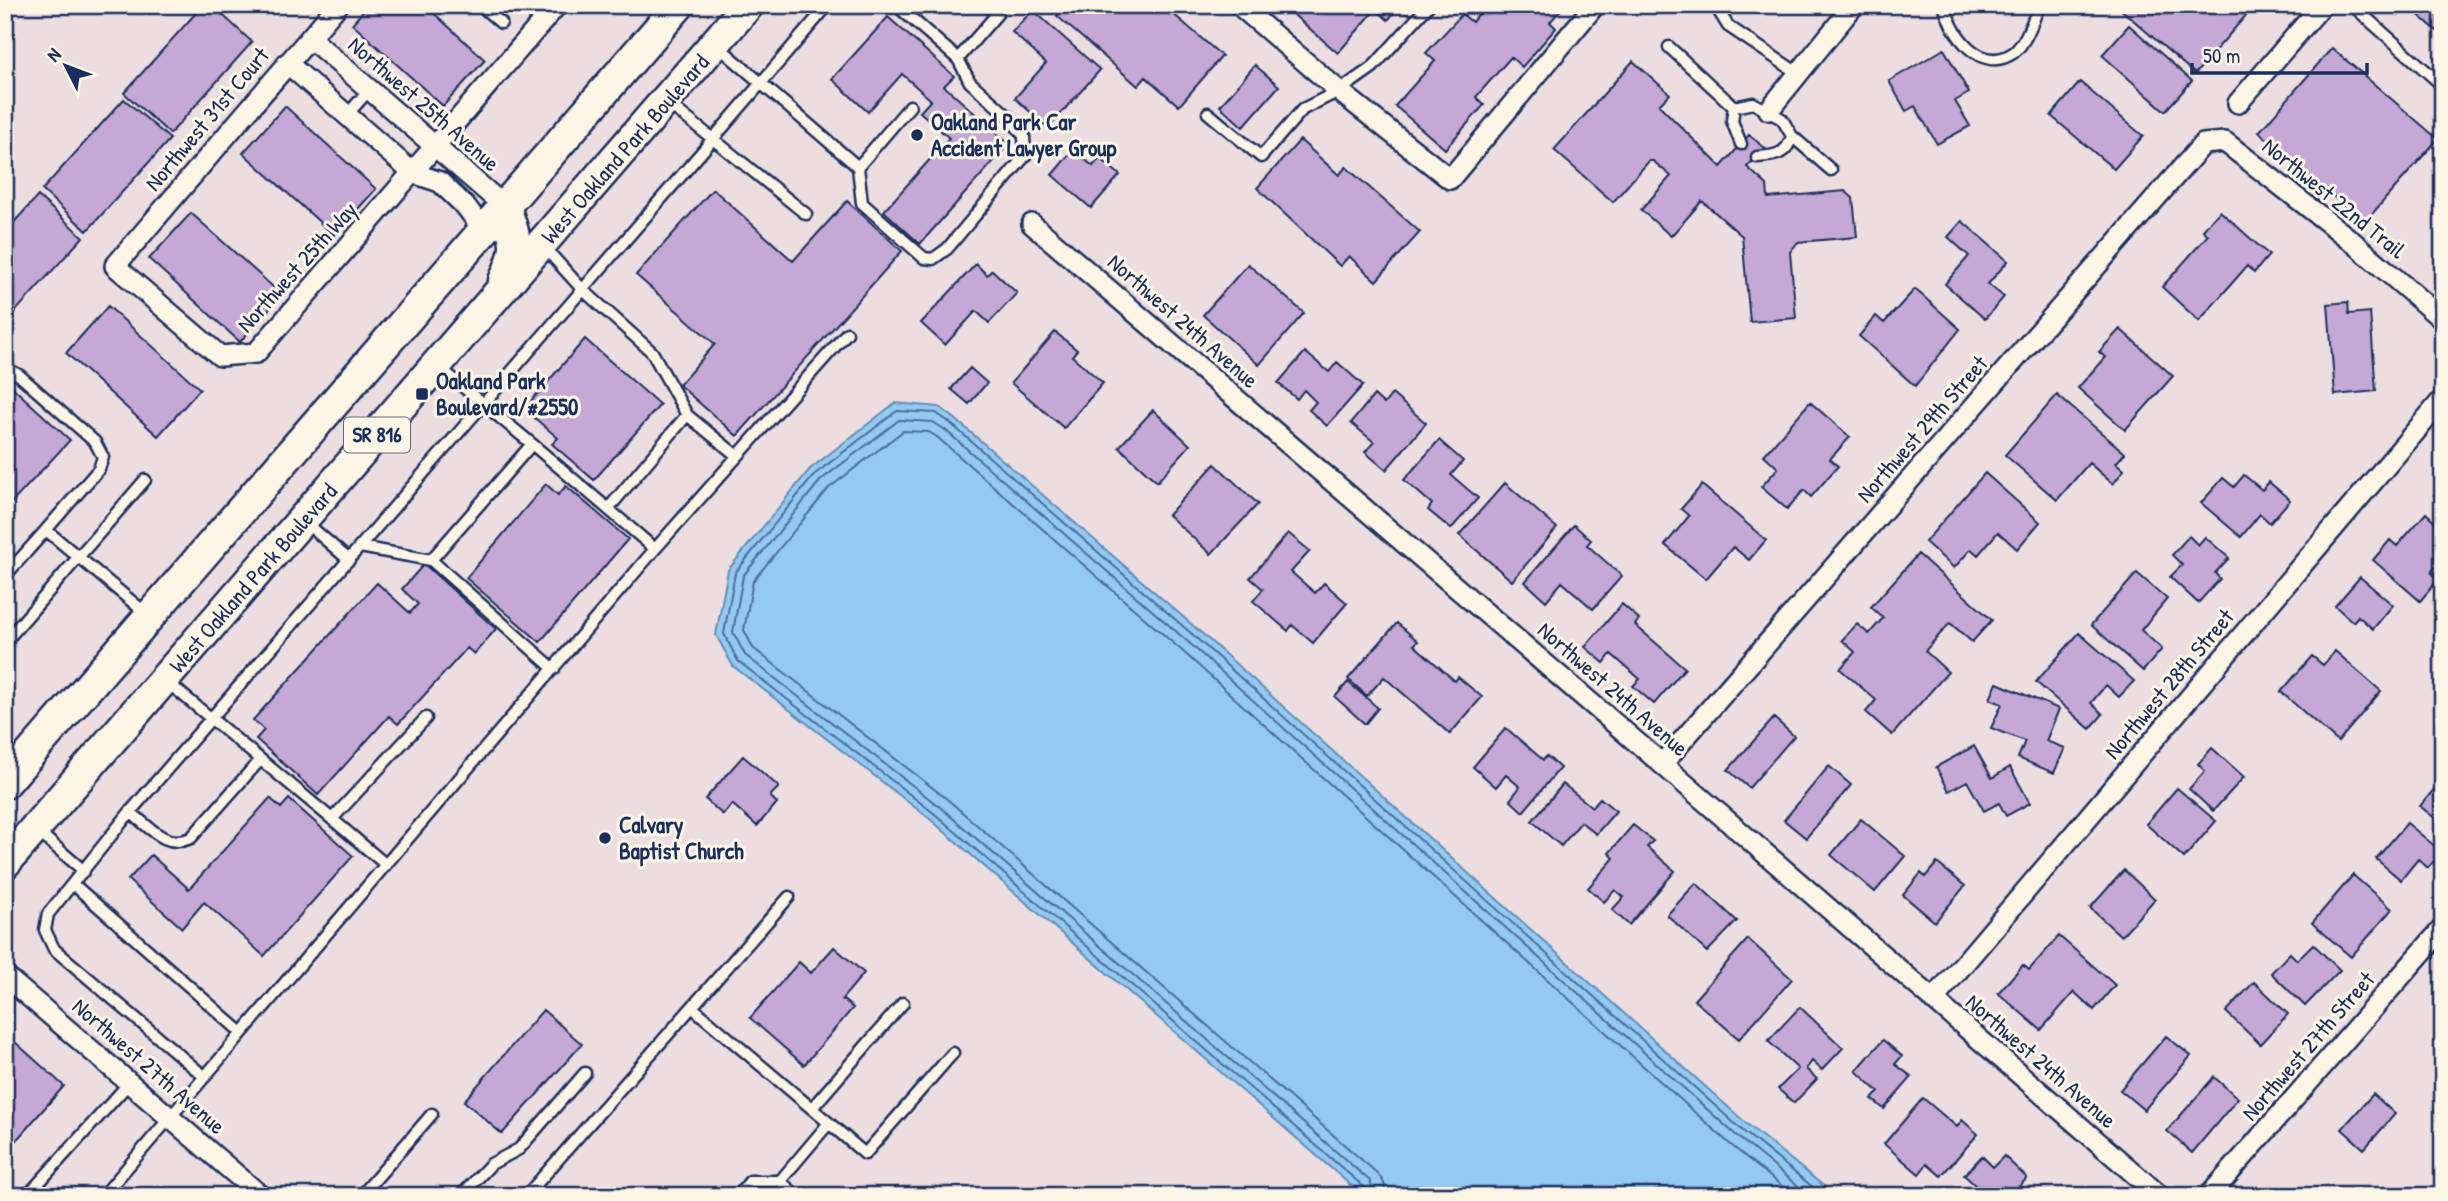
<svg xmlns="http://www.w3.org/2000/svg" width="2448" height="1201" font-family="'Patrick Hand',sans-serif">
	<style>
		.water { fill: #94caf2; stroke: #648cb7; stroke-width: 2 }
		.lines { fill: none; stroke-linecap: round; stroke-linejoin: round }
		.shore { stroke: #4b6d99; stroke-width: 2 }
		.building { fill: #c5a8d4; stroke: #1b2f5e; stroke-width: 2 }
		.lane-casing { stroke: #1b2f5e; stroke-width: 15 }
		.street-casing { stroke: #1b2f5e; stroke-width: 24 }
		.primary-casing { stroke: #1b2f5e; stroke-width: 35 }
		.lane { stroke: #fcf5e5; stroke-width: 10 }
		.street { stroke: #fcf5e5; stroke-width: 19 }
		.primary { stroke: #fcf5e5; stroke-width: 30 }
		.poi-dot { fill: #1b2f5e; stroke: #fcf5e5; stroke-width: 2.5 }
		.labels { text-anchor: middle; stroke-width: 6; stroke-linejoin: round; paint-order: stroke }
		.shield { fill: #fcf5e5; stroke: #5e6a86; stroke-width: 2 }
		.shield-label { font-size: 21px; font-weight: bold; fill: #1b2f5e }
		.street-label { font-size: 23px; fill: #1b2f5e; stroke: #fcf5e5 }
		.poi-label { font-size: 23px; font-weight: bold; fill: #1b2f5e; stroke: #fcf5e5; text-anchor: start }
	</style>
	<rect width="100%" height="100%" fill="#ecdee0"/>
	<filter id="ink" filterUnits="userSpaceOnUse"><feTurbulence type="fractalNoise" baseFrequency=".0143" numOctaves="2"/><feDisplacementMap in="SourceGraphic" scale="14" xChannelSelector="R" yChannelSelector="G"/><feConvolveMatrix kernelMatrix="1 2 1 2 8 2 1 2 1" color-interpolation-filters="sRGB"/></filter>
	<g filter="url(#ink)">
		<!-- water -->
		<path class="water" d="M895,403L939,407L953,417L1197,629L1748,1125L1836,1196H1363L930,819L733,666L716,635L728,570L810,469Z"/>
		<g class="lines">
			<!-- shore -->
			<path class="shore" d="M1367,1196L1364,1187L935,814L738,661L724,634L735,573L815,474L897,411L936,413L949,422L1193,635L1743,1131L1824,1196
				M1376,1196L1370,1181L940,807L745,655L733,632L743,576L821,480L899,420L933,422L944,429L1187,641L1738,1137L1810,1196
				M1386,1196L1384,1183L1378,1174L947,799L753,648L744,630L753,581L829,488L903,431L929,432L937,437L1180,649L1731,1145L1794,1196"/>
		</g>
		<!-- building -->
		<path class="building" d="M203,5H212L252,42L170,134L124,93Z
			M368,5H425L485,60L443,106L352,24Z
			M1067,5H1163L1222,56L1179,106L1146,77L1138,86L1057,16Z
			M1292,5H1401L1388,20L1376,9L1338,53L1288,10Z
			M1486,5H1565L1550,22L1556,28L1522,67L1511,57L1476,97L1484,105L1445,149L1395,106L1435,61L1426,53L1462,14L1472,22Z
			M2116,5H2255L2195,74Z
			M2407,5H2443V36Z
			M1033,10L1100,70L1048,128L1015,98L1046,63L1012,32Z
			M888,17L954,76L944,86L1009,144L920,244L884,211L949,138L920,112L931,100L902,74L868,112L832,79Z
			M2129,25L2192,81L2165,111L2102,55Z
			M2332,48L2438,139L2364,223L2259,132Z
			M1944,49L1969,93L1955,101L1970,126L1937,144L1915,106L1906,111L1889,81Z
			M1633,61L1670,94L1659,105L1721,167L1749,135L1765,148L1747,167L1767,185L1768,198L1845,191L1853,198L1857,237L1798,242L1790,252L1796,318L1750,322L1742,236L1702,201L1671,236L1641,210L1671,176L1653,161H1649L1613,202L1554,150Z
			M1255,65L1279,86L1243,127L1220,106Z
			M2080,82L2143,136L2114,169L2051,116Z
			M124,99L170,139L87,231L42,190Z
			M285,106L376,189L334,235L243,153Z
			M1300,140L1339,175L1346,167L1420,232L1376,281L1349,256L1340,266L1257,188Z
			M1073,150L1093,166L1100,158L1120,175L1091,208L1052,175Z
			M713,189L793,261L847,201L902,251L737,436L679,385L715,344L636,275Z
			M38,196L83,237L5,323V232Z
			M2220,211L2269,255L2254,273L2247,266L2199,321L2162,287L2208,235L2203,230Z
			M191,213L282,295L240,342L149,259Z
			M1962,221L2008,261L1988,284L2004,297L1985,319L1945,284L1969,256L1948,237Z
			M976,264L987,275L992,270L1017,293L989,323L976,311L945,345L921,323Z
			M1248,264L1304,313L1259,365L1203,315Z
			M1915,289L1960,329L1915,386L1859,336L1876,316L1884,323Z
			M2348,302L2349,314L2370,312L2376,391L2335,395L2328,304Z
			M108,306L200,389L158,436L66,353Z
			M2120,329L2173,376L2125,430L2078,388L2105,357L2099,352Z
			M1055,332L1077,350L1072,356L1103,383L1064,428L1011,383Z
			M585,339L660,405L594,480L552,444L558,438L524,409Z
			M1305,352L1329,372L1337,362L1363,385L1327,426L1309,410L1316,402L1304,390L1297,399L1278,383Z
			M970,368L987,383L969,404L951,389Z
			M10,385L70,440L5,510V390Z
			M1392,394L1426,423L1386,470L1365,452L1374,442L1351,423L1374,395L1384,404Z
			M2057,395L2125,453L2116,463L2124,470L2113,484L2089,463L2057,500L2005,455Z
			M1810,402L1850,437L1830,459L1838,466L1811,497L1804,490L1787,509L1761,487L1778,468L1764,455Z
			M1153,410L1190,445L1157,482L1119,447Z
			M1439,440L1463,461L1451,475L1478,498L1451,529L1428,510L1432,504L1404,480Z
			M1215,464L1258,504L1211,554L1168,515Z
			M1985,473L2040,522L2017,549L1998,532L1978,555L1971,549L1954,568L1925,542Z
			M2244,475L2262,490L2269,482L2290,500L2270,523L2260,514L2241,537L2201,503L2223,478L2234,487Z
			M1505,483L1557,528L1512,581L1459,535Z
			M546,484L558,495L566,486L628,539L540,642L466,578Z
			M1702,485L1766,540L1749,560L1733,547L1706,579L1665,545L1689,516L1681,509Z
			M2443,485V502L2434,495Z
			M2426,513L2443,529V559L2431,572L2439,579L2420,601L2373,560L2390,540L2397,546Z
			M1574,525L1591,540L1587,545L1622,576L1593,609L1562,582L1546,601L1525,582Z
			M1288,533L1310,551L1291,572L1315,593L1324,583L1347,603L1313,643L1292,625L1288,631L1253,601L1263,589L1250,578Z
			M2189,536L2198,545L2205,537L2229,558L2215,573L2220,579L2198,603L2170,577L2182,565L2172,555Z
			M1918,554L1992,620L1972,642L1950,623L1925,651L1948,672L1892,735L1866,712L1876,700L1840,669L1855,652L1842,640L1857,624L1869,634L1883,618L1871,607Z
			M424,564L496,629L474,654L467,648L398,724L389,716L318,795L256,739L264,730L253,720L377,583L410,613L418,604L402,589Z
			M2137,573L2167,599L2141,630L2162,649L2143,671L2091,625Z
			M2360,577L2393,605L2373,629L2358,616L2353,622L2335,606Z
			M1622,604L1639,619L1635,625L1685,668L1654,704L1633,686L1640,679L1611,654L1604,663L1585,647Z
			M1397,623L1418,641L1414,645L1455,681L1458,677L1482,697L1450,734L1384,677L1367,696L1348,679Z
			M2079,633L2134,681L2119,697L2106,685L2091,703L2103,714L2090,729L2036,682Z
			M2335,651L2381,691L2338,742L2281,692L2312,656L2323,665Z
			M1348,682L1378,708L1365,724L1335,697Z
			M1997,683L2059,709L2046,741L2065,748L2054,773L2018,758L2025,741L1991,728L2002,704L1990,699Z
			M1774,718L1794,736L1749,788L1728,770Z
			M1506,728L1543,760L1547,756L1560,768L1523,812L1510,800L1520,787L1506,775L1496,787L1473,767Z
			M1974,746L1992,778L2010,767L2030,803L2006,816L1999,803L1984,811L1967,781L1949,791L1936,767Z
			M2212,748L2244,777L2213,811L2189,789L2205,771L2198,764Z
			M743,756L779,787L770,796L777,803L757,826L732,804L723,815L705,799Z
			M1829,766L1851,785L1806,838L1784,820Z
			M2441,781L2443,783V825L2420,806Z
			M1563,784L1592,807L1600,798L1616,811L1596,834L1581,822L1561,846L1532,821Z
			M2177,788L2216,821L2184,858L2146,824Z
			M270,798L281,808L289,799L353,856L264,956L204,902L182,928L128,880L151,855L189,889Z
			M1861,819L1905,856L1875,892L1831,855Z
			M2407,823L2442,852L2428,868L2418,859L2401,880L2376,859Z
			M1633,825L1653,841L1647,847L1675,871L1629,925L1612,910L1624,897L1615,890L1604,902L1588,888L1614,858L1609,853Z
			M1937,863L1965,886L1935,922L1903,895L1921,873L1925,877Z
			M2124,870L2155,899L2121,936L2090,908Z
			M2353,875L2392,909L2351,957L2312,923Z
			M1696,883L1737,921L1707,952L1667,915Z
			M2059,936L2115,985L2094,1010L2074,992L2041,1030L1998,993L2023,965L2029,970Z
			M1748,939L1792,979L1739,1039L1694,1000Z
			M2313,944L2340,970L2305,1006L2271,973L2290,953L2297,960Z
			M834,947L864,973L842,999L853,1008L804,1065L750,1018L799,962L811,973Z
			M2254,982L2288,1014L2260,1044L2226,1012Z
			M1800,1007L1843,1048L1822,1070L1812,1061L1806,1069L1817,1079L1794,1103L1778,1089L1798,1069L1768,1041Z
			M543,1010L582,1044L502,1134L464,1101Z
			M5,1033L64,1086L5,1153Z
			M2166,1036L2191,1056L2144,1110L2120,1090Z
			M1883,1040L1902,1056L1895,1064L1912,1077L1884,1109L1872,1099L1879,1092L1856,1071Z
			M2214,1077L2238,1098L2192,1153L2167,1131Z
			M2373,1094L2395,1114L2364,1149L2342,1129Z
			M1923,1098L1957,1127L1962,1120L1978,1134L1941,1176L1927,1164L1919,1174L1884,1144Z
			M1982,1156L1993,1167L2004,1156L2027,1178L2011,1196H1969L1977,1187L1964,1175Z"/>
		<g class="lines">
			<!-- lane casing -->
			<g class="lane-casing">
				<path id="lane" d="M480,5L501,23
					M1715,5L1728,26L1799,74
					M1944,5C1951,33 1980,75 2013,53C2025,45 2034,19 2039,5
					M2352,5L2443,86
					M718,46L858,167L910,106
					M1669,47L1734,107
					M958,59L997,14L987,5
					M669,104L713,139L828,5
					M1208,113L1261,157L1303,109L1339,91L1373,67L1429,5
					M346,116L370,89
					M1792,136L1831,170
					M1741,144L1732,121L1734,107L1753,103L1782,119L1792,136C1787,155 1775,156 1757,157
					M858,167L862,203L924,258L933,259L947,249L1025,156L1024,136L1009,117L970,82L958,59L896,5
					M544,247L582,289L652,352L687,415L736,455
					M5,368L19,375L95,442L103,457L99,469L46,530L148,615
					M532,444L655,549
					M608,509L687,415
					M304,521L349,560
					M360,547L431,560L532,444L439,367
					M431,560L554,669
					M5,576L46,530
					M5,642L145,480
					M166,681L332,819
					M130,812C150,827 165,849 191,838L260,760
					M36,830L84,871
					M385,864L332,819L426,718
					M73,884L242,1033
					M692,1007L789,897
					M205,1077L54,949L45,930L48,914L130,812L713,139L806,214
					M812,1108L903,1003
					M829,1123L865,1154L953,1053
					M780,1181L797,1196
					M27,1196L130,1082
					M103,1196L655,549L847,333
					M361,1196L432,1114
					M461,1196L491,1164L519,1149L585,1073
					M526,1196L692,1007L829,1123L780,1181H750L738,1196"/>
			</g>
			<!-- street casing -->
			<g class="street-casing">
				<path id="street" d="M338,5L115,266L220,356L256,353L557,5
					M1239,5L1339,91L1450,179L1595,5
					M310,38L505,207
					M287,63L413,173L440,182L467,208L484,231
					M2238,103L2322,5
					M1769,110L1854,5
					M1032,224L1662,764L2160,1196
					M1662,764L2203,144L2225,142L2353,242L2443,320
					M5,976L261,1196
					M1933,1000L2443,399
					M2209,1196L2443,928"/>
			</g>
			<!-- primary casing -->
			<g class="primary-casing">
				<path id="primary" d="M504,281C520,246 517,243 505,207
					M5,783L679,5
					M5,863L748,5"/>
			</g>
			<!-- lane -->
			<use href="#lane" class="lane"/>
			<!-- street -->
			<use href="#street" class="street"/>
			<!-- primary -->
			<use href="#primary" class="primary"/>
		</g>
	</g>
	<!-- markers -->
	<g class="poi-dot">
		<circle cx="917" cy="135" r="7"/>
		<rect x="415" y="387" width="14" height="14" rx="3.5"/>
		<circle cx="605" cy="838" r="7"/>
	</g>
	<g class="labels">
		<!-- shield labels -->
		<rect class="shield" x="344" y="417.5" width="66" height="35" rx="5"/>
		<g class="shield-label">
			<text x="377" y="442">SR 816</text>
		</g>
		<!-- street labels -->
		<g class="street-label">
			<text transform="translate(424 104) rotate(41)" y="8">Northwest 25th Avenue</text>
			<text transform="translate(207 119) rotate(-50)" y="8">Northwest 31st Court</text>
			<text transform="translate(625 149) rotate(-49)" y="8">West Oakland Park Boulevard</text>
			<text transform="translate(2334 198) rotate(39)" y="8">Northwest 22nd Trail</text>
			<text transform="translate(297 267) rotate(-48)" y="8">Northwest 25th Way</text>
			<text transform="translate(1183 321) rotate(41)" y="8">Northwest 24th Avenue</text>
			<text transform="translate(1922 429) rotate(-49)" y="8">Northwest 29th Street</text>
			<text transform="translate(253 578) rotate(-49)" y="8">West Oakland Park Boulevard</text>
			<text transform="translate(2169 684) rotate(-50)" y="8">Northwest 28th Street</text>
			<text transform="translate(1613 689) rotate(41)" y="8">Northwest 24th Avenue</text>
			<text transform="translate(2308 1046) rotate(-49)" y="8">Northwest 27th Street</text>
			<text transform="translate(2041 1061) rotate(41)" y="8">Northwest 24th Avenue</text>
			<text transform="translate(149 1066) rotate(41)" y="8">Northwest 27th Avenue</text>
		</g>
		<!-- poi labels -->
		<g class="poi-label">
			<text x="931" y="130">Oakland Park Car<tspan x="931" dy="26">Accident Lawyer Group</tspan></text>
			<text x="436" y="389">Oakland Park<tspan x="436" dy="26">Boulevard/#2550</tspan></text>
			<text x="619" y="833">Calvary<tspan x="619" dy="26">Baptist Church</tspan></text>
		</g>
	</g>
	<!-- margin -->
	<rect width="2448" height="1201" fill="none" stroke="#fcf5e5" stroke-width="28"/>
	<rect x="14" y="14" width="2420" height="1173" fill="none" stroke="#1b2f5e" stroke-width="2.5" filter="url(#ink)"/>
	<!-- north arrow -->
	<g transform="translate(66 66) rotate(312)" stroke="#fcf5e5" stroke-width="5" paint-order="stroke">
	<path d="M0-5L12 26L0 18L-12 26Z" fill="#1b2f5e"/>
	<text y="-10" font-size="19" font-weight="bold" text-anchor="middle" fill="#1b2f5e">N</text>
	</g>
	<!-- scale -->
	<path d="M2192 63v10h175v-10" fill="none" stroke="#1b2f5e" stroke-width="3.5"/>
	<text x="2203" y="63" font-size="21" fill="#1b2f5e" stroke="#fcf5e5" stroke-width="5" paint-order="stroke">50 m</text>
</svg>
